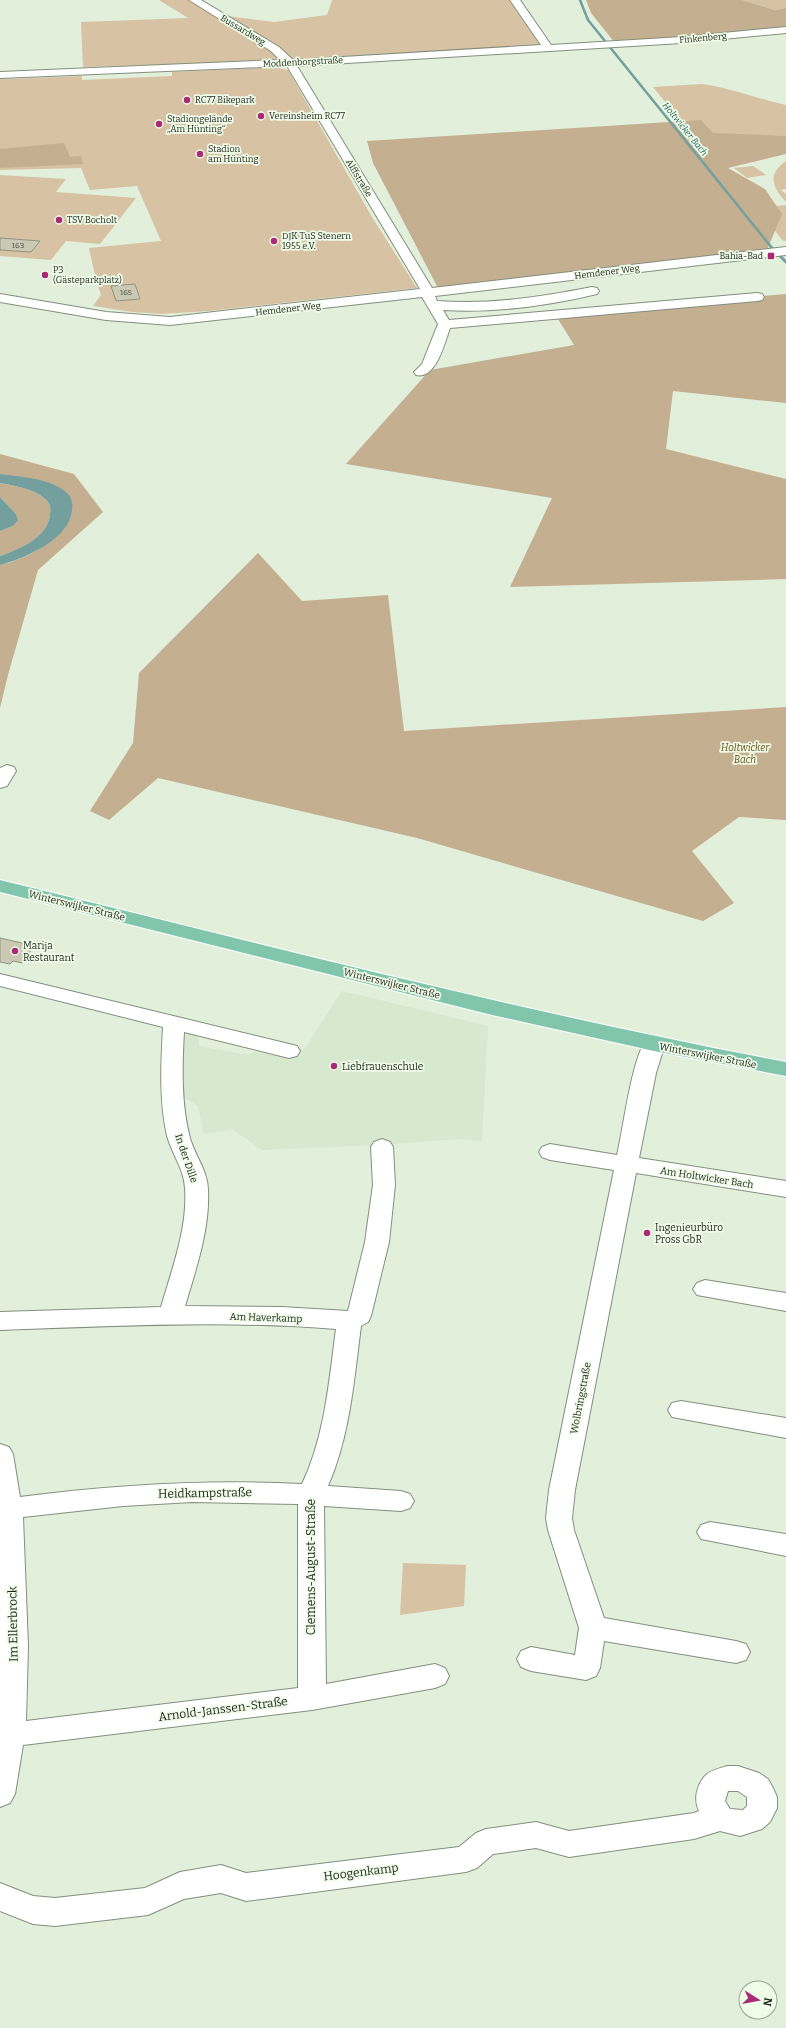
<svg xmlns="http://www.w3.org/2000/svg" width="786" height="2028" font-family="Bitter,serif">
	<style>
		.built { fill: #d6e8cd }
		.green { fill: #d7c2a4 }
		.forest { fill: #c4af90 }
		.water { fill: #73a09f }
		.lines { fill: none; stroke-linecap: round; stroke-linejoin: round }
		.stream-far1 { stroke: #73a09f; stroke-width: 2.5 }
		.stream { stroke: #73a09f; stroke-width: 3 }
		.building { fill: #cacab4; stroke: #94937f }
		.minor-casing { stroke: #838f7d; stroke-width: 2 }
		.major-casing { stroke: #fff; stroke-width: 2 }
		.minor { fill: #fff; fill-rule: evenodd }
		.major { fill: #82c5ad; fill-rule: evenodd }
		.poi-dot { fill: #ab2a77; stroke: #effce8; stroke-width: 1.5 }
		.labels { text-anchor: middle; stroke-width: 3.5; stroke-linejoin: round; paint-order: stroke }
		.number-label { font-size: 8px; fill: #484c41 }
		.far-street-label { font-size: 9px; fill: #1d221b; stroke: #effce8 }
		.far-poi-label { font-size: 9px; fill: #1d221b; stroke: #effce8; text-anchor: start }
		.far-water-label { font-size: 9px; font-style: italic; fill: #22605f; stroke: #effce8 }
		.park-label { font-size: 10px; font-style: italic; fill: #6d4e1b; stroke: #effce8 }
		.street-label { font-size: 10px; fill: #1d221b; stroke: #effce8 }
		.poi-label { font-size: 10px; fill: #1d221b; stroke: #effce8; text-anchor: start }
		.near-street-label { font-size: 12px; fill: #1d221b; stroke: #effce8 }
	</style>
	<rect width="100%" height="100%" fill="#e2efdb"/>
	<!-- built -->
	<path class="built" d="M342,991L488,1026L482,1141L461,1139L377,1145L262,1150L232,1129L204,1134L198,1106L182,1096L183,1037L190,1032L198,1033L199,1046L247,1055L257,1051L290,1059L297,1049L304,1050Z"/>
	<!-- green -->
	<path class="green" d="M159,0H188L272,49L278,54L281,62L164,68V65L83,67L81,22L188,18Z
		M332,0H509L541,46L294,61L288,54L227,16L274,22L327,15Z
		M742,0H786V8L775,10Z
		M274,67L288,70L372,217L417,288L209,311L161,314L132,312L93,306L101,295L96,280L89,248L161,241L137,186L90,190L81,168L0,170V77L8,79L82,76V80L172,76V72Z
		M702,84C731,88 758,99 786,105V138L692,135L653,87Z
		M786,161V189L781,190L786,194V202C772,187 767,174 786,161Z
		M753,166L766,175L747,178L734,168Z
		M0,175L66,179L56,192L136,198L100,244L66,241L51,260L0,256Z
		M786,205V241H783L757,208Z
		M403,1563L466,1565L464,1606L400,1615Z"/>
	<!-- forest -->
	<path class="forest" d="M586,0H742L775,10L786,8V28L615,43L591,13Z
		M701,120L713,133L786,136V154L728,168L765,189L782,214L767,250L439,290L373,163L367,141Z
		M64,143L70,157L81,156L83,164L0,168V149Z
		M786,294V403L673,391L666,449L786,479V579L510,587L552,498L346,464L430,370L574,345L555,314Z
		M0,454L74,474L103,512L38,570L8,675L0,708V565C26,559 46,547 65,528L46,482L0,474Z
		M0,483C15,486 32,488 44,498C50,502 51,508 50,514C48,538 19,549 0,556V531L13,526L15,513L0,497Z
		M258,553L302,601L388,595L404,731L786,707V820L739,817L692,851L734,903L703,921L417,838L158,778L109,820L90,811L133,743L139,673Z"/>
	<!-- water -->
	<path class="water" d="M0,474C21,477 51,478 67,493C72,497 73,505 72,510C70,539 24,559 0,565V556C19,549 48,538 50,514C51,508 50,502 44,498C32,488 15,486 0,483Z
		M0,497L15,513L18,520L13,526L0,531Z"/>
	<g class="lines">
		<!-- stream-far1 -->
		<path class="stream-far1" d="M580,0L588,20L772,248"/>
		<!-- stream -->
		<path class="stream" d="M771,247L786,262"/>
	</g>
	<!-- building -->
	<path class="building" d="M0,238L40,241L31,252L0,250Z
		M135,284L140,299L116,301L111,286Z
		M0,938L22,943L34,946L22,963L13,961L10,964L0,962Z"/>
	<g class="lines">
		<!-- minor casing -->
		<g class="minor-casing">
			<path id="minor" d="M189,0H201L279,47L293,60L541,45L510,0H520L551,45L682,37L786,27V33L682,43L297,66L432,288L786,247V255L435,296L437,301C490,305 541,297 592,287L597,288L599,291L597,294C547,306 494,313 443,310L449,320L757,293L762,294L764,297L762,300L757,301L450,328C445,342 436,380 416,375L414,372L422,364L438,324L422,297L170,325L106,320L0,302V294L106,312L170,317L420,289L287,66L0,78V72L280,60L271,51Z
				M7,765L14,767L16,771L7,786L0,788V768Z
				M0,974L289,1044L297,1046L300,1051L297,1056L289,1058L184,1032C182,1067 181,1104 190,1138C195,1156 208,1171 208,1190C210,1229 196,1269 185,1306L282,1307L348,1311L365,1242L373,1185L371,1147L374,1142L382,1139L390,1142L393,1147L395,1185L389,1242L371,1316L368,1322L361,1326C354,1380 350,1436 328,1486L401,1491L410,1494L414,1501L410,1508L401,1511L324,1506L326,1684L435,1664L445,1668L449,1676L445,1684L435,1688L312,1710L23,1745L15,1794L10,1803L0,1807V1444L9,1447L13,1454L20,1497C114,1485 207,1479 302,1484C325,1436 329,1381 336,1329C224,1320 112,1326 0,1330V1312L161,1307C172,1269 188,1227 185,1188C184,1169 172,1154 167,1136C159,1100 161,1063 163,1027L0,986ZM192,1502L298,1504V1688L26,1721L28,1646L23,1517L123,1506Z
				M654,1037L662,1039L665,1044L656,1073L639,1158L786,1181V1197L636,1173L575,1490L572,1518L574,1530L604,1618L736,1641L746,1644L750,1652L746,1660L736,1663L604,1641L600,1668L596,1676L586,1680L531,1671L521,1667L517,1659L521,1651L531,1647L575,1655L579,1628L548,1530L546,1518L549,1490L614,1170L550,1160L542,1157L539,1152L542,1147L550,1144L617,1155C624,1125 631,1063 646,1039Z
				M705,1280L786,1293V1311L697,1295L693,1289L697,1283Z
				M681,1401L786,1418V1438L672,1417L668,1410L672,1403Z
				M710,1522L786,1534V1556L701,1539L697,1532L701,1525Z
				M727,1766H738L759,1773L768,1779L773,1788L777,1797V1808L770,1822L762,1829L740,1836L720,1831L694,1839L569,1857L536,1848L493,1854L477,1868L466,1872L246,1901L221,1893L184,1899L148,1915L55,1926L33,1924L0,1911V1883L33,1896L55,1898L145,1888L180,1872L221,1865L246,1873L459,1847L476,1833L486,1829L536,1822L569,1831L694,1813L699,1811C693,1799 697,1783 707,1774C712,1770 721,1768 727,1766ZM728,1791H738L747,1797V1806L743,1810L730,1809L725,1801Z"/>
		</g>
		<!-- major casing -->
		<g class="major-casing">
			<path id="major" d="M0,880C262,944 521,1012 786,1062V1076L654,1051L492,1015L0,892Z"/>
		</g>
		<!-- minor -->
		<use href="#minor" class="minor"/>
		<!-- major -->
		<use href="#major" class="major"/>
	</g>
	<!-- markers -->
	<g class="poi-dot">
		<circle cx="187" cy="100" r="4"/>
		<circle cx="261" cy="116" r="4"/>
		<circle cx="159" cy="124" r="4"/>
		<circle cx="200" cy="154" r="4"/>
		<circle cx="59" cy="220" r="4"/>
		<circle cx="274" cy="241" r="4"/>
		<rect x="767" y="252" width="8" height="8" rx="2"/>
		<circle cx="45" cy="275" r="4"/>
		<circle cx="15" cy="951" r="4"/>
		<circle cx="334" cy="1066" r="4"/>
		<circle cx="647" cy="1233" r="4"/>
	</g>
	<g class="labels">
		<!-- number labels -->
		<g class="number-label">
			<text x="18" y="248">163</text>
			<text x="126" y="295">165</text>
		</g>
		<!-- far-street labels -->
		<g class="far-street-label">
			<text transform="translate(243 30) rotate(31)" y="3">Bussardweg</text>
			<text transform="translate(703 38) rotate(-5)" y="3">Finkenberg</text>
			<text transform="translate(303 62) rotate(-3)" y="3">Moddenborgstraße</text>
			<text transform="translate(359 178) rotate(59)" y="3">Alffstraße</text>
			<text transform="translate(607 272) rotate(-7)" y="3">Hemdener Weg</text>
			<text transform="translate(288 309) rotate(-6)" y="3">Hemdener Weg</text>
		</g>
		<!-- far-poi labels -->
		<g class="far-poi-label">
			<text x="195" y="103">RC77 Bikepark</text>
			<text x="269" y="119">Vereinsheim RC77</text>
			<text x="167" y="122">Stadiongelände<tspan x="167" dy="10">„Am Hünting“</tspan></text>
			<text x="208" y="152">Stadion<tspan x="208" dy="10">am Hünting</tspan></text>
			<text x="67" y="223">TSV Bocholt</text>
			<text x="282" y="239">DJK TuS Stenern<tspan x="282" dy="10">1955 e.V.</tspan></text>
			<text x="763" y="259" text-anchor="end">Bahia-Bad</text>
			<text x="53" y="273">P3<tspan x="53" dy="10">(Gästeparkplatz)</tspan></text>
		</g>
		<!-- far-water labels -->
		<g class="far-water-label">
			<text transform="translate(685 129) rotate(51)" y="3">Holtwicker Bach</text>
		</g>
		<!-- park labels -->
		<g class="park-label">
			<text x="745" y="751">Holtwicker<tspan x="745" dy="12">Bach</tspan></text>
		</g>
		<!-- street labels -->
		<g class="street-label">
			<text transform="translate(77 905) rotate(14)" y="4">Winterswijker Straße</text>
			<text transform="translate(392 983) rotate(14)" y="4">Winterswijker Straße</text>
			<text transform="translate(708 1055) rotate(11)" y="4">Winterswijker Straße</text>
			<text transform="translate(187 1158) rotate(71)" y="4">In der Dille</text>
			<text transform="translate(707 1177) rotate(9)" y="4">Am Holtwicker Bach</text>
			<text transform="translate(266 1317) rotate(2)" y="4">Am Haverkamp</text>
			<text transform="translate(580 1398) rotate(-79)" y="4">Wolbringstraße</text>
		</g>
		<!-- poi labels -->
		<g class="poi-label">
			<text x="23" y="949">Marija<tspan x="23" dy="12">Restaurant</tspan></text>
			<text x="342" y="1070">Liebfrauenschule</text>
			<text x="655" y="1231">Ingenieurbüro<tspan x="655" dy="12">Pross GbR</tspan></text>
		</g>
		<!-- near-street labels -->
		<g class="near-street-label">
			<text transform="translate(205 1493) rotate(-1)" y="4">Heidkampstraße</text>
			<text transform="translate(311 1567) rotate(-90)" y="4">Clemens-August-Straße</text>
			<text transform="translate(13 1624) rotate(-91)" y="4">Im Ellerbrock</text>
			<text transform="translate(223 1709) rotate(-7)" y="4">Arnold-Janssen-Straße</text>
			<text transform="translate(361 1872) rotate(-7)" y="4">Hoogenkamp</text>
		</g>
	</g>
	<!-- north arrow -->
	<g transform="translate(758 2000) rotate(101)"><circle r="19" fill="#effce8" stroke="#9ba596"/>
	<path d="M0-3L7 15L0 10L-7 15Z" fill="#ab2a77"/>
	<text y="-6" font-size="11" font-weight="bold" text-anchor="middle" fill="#1d221b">N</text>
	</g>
</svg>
